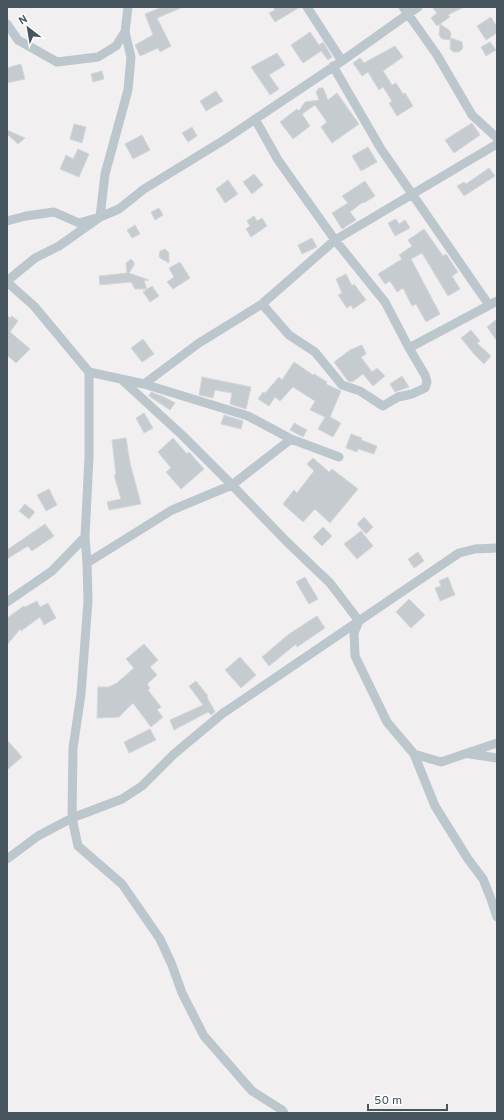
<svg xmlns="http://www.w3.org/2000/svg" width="504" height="1120" font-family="Overpass,sans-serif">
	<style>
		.building { fill: #c6cbcf; stroke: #d3d6db }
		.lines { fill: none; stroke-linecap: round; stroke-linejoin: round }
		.street { stroke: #bbc6cd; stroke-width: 9 }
	</style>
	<rect width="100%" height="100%" fill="#f2eff0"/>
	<!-- building -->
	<path class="building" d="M162,7H183L157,18L171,46L160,52L158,48L140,56L135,45L153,35L145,14Z
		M273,7H300L275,22L269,13L275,10Z
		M432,7H464L448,15L450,17L437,26L431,18L437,13Z
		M491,17L497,27V33L486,40L477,26Z
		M440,24L449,30L451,33L450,40L443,39L441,38L439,35Z
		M310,32L319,45L323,42L332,57L328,60L321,51L303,63L291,45Z
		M451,38L462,42L463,48L459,52H454L451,50L450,48Z
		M490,42L496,50L486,56L481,47Z
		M395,46L403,57L383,71L392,85L396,83L403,94L405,93L413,106L397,116L389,103L392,101L383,87L379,90L368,72L362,76L353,63L360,58L364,63Z
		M277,53L285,65L269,75L279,89L270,95L251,67Z
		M21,64L25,79L7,83V68Z
		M102,71L104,79L93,82L91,74Z
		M319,88H323L328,100L337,93L359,124L332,143L321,127L327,122L315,105L302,114L310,126L293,139L280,122L297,109L299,111L305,102L319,100L316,92Z
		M216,91L223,101L206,111L200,101Z
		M472,123L480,135L454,153L445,140Z
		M74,124L86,127L82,143L70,139Z
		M192,127L197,136L188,142L182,133Z
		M7,130L25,138L18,144L7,134Z
		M142,135L150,150L133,159L125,144Z
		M368,147L377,162L361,171L352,156Z
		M78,149L89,154L79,177L60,169L66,155L73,159Z
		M489,168L495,176L464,196L457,186L464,182L466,184Z
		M254,174L263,185L252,194L243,182Z
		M228,180L238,194L225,203L216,189Z
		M365,181L375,196L364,203L363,202L350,212L356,220L342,229L332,213L348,203L342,196Z
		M159,208L163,215L155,220L151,212Z
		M254,216L257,221L262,218L267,226L251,237L246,229L250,226L247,221Z
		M396,219L399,224L405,220L410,228L395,236L388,223Z
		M135,225L140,234L132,238L127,230Z
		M424,229L443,256L446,254L458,272L452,276L460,289L448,296L422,253L411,259L440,314L426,322L416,304L412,306L403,288L397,292L390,281L385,284L378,274L402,259L399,255L412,246L408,240Z
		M312,238L317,247L302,254L298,245Z
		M165,249L169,253V263L160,258L159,256L160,251Z
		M131,259L134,262V265L129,273L149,280L144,281L147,289H135L131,282L100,285L99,276L127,273L126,263Z
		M180,262L190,278L173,289L167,282L174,277L169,268Z
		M346,274L352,286L354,284L366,300L353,309L351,305L347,308L338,295L342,293L336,279Z
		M152,286L159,296L150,302L143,292Z
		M7,315L10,318L12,316L18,321L10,332L30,349L16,363L7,355Z
		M497,319V341L487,327Z
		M471,330L480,341L477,343L491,356L484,364L474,354L461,338Z
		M143,339L154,354L142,362L131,348Z
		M362,345L366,354L361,357L372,372L377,368L385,376L373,386L363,374L352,382L348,381L334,362L350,350Z
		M294,362L313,375L314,374L327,382L326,384L341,391L330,417L341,423L333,437L318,429L325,417L310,410L315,401L293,387L280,401L275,397L269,406L258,399L263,392L265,393L279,377L282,380Z
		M402,376L409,387L395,392L390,384Z
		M202,377L251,387L246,409L230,404L232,393L215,390L213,398L199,395Z
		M151,392L164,397L175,403L170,410L149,396Z
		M144,413L153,428L144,433L136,418Z
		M224,415L243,421L241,429L221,424Z
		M294,423L307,430L303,437L290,430Z
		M351,434L362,438L361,440L377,446L374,454L358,449L357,452L346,448Z
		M126,438L130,463L141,504L109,510L107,502L121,499L114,475H116L112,440Z
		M173,438L187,454L189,452L204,469L181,489L166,472L171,468L158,452Z
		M313,458L329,472L332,469L358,489L330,523L315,509L303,522L283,504L294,490L297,493L314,471L307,464Z
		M49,489L57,505L46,511L37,495Z
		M25,504L35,512L29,519L19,511Z
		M364,517L373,527L366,534L357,524Z
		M45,524L54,536L32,551L28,546L7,559V550Z
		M323,527L332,536L322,546L313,537Z
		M361,531L373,546L357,559L344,544Z
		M418,552L424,561L414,568L408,559Z
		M305,577L318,599L309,604L296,582Z
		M448,577L455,595L440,601L435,588L441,586L439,581Z
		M409,599L425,615L411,628L396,612Z
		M37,601L40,607L48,603L56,618L44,625L40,617L21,631L20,629L7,645V618L24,606L25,607Z
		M317,616L325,628L297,647L296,644L269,666L262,657L289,634Z
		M144,644L158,660L150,667L157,675L147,684L150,688L148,690L161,707L157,710L163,717L151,727L133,703L119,717L97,718L98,687H109L117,683L134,668L126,659Z
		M240,657L256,675L241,688L225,670Z
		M196,681L208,696L207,697L215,712L211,715L208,712L174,730L170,720L203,705L189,686Z
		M150,729L156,740L129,753L124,742Z
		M7,740L22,757L7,770Z"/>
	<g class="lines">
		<!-- street -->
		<path class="street" d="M307,7L342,61
			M403,7L437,55L472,115L497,138
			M7,24L18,40L57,62L98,57L116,46L125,32
			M333,66L381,149L489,305
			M255,119L278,160L335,240L385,302L409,348L425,375L427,382L425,388L412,394L398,397L383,406L360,391L342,385L315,352L289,335L262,304
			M7,221L26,216L54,212L79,223L100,217L119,209L144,189L224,140L342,61L418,7
			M7,281L35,258L59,246L100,217L105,174L128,90L131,57L125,32L128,7
			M7,282L34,306L89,372V457L85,537L87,563L88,601L81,694L73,748L72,818L78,846L122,884L160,939L172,965L182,993L204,1036L252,1091L282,1110L284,1113
			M409,348L497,301
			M89,372L144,384L199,343L262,304L335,240L497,144
			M121,379L182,435L232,485L286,541L330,583L359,621L354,633L355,656L387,722L414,754L441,762L497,743
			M144,384L248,416L291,439L339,457
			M87,563L172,510L232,485L291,439
			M7,602L52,571L85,537
			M414,754L435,806L468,859L483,879L491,899L497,917
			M470,754L497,758
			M7,859L38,836L72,818L122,799L142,786L174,754L222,714L459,553L475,549L497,548"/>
	</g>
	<!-- border -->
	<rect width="504" height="1120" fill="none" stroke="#47555e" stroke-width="16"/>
	<!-- north arrow -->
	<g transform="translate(28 28) rotate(329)" stroke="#ffffff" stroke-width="3" paint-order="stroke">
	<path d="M0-3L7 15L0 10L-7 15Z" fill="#47555e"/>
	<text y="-6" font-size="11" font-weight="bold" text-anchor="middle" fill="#47555e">N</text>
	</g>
	<!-- scale -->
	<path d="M368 1104v6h79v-6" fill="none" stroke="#47555e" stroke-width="2"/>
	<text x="374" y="1104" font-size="12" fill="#47555e" stroke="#ffffff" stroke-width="3" paint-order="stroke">50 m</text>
</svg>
